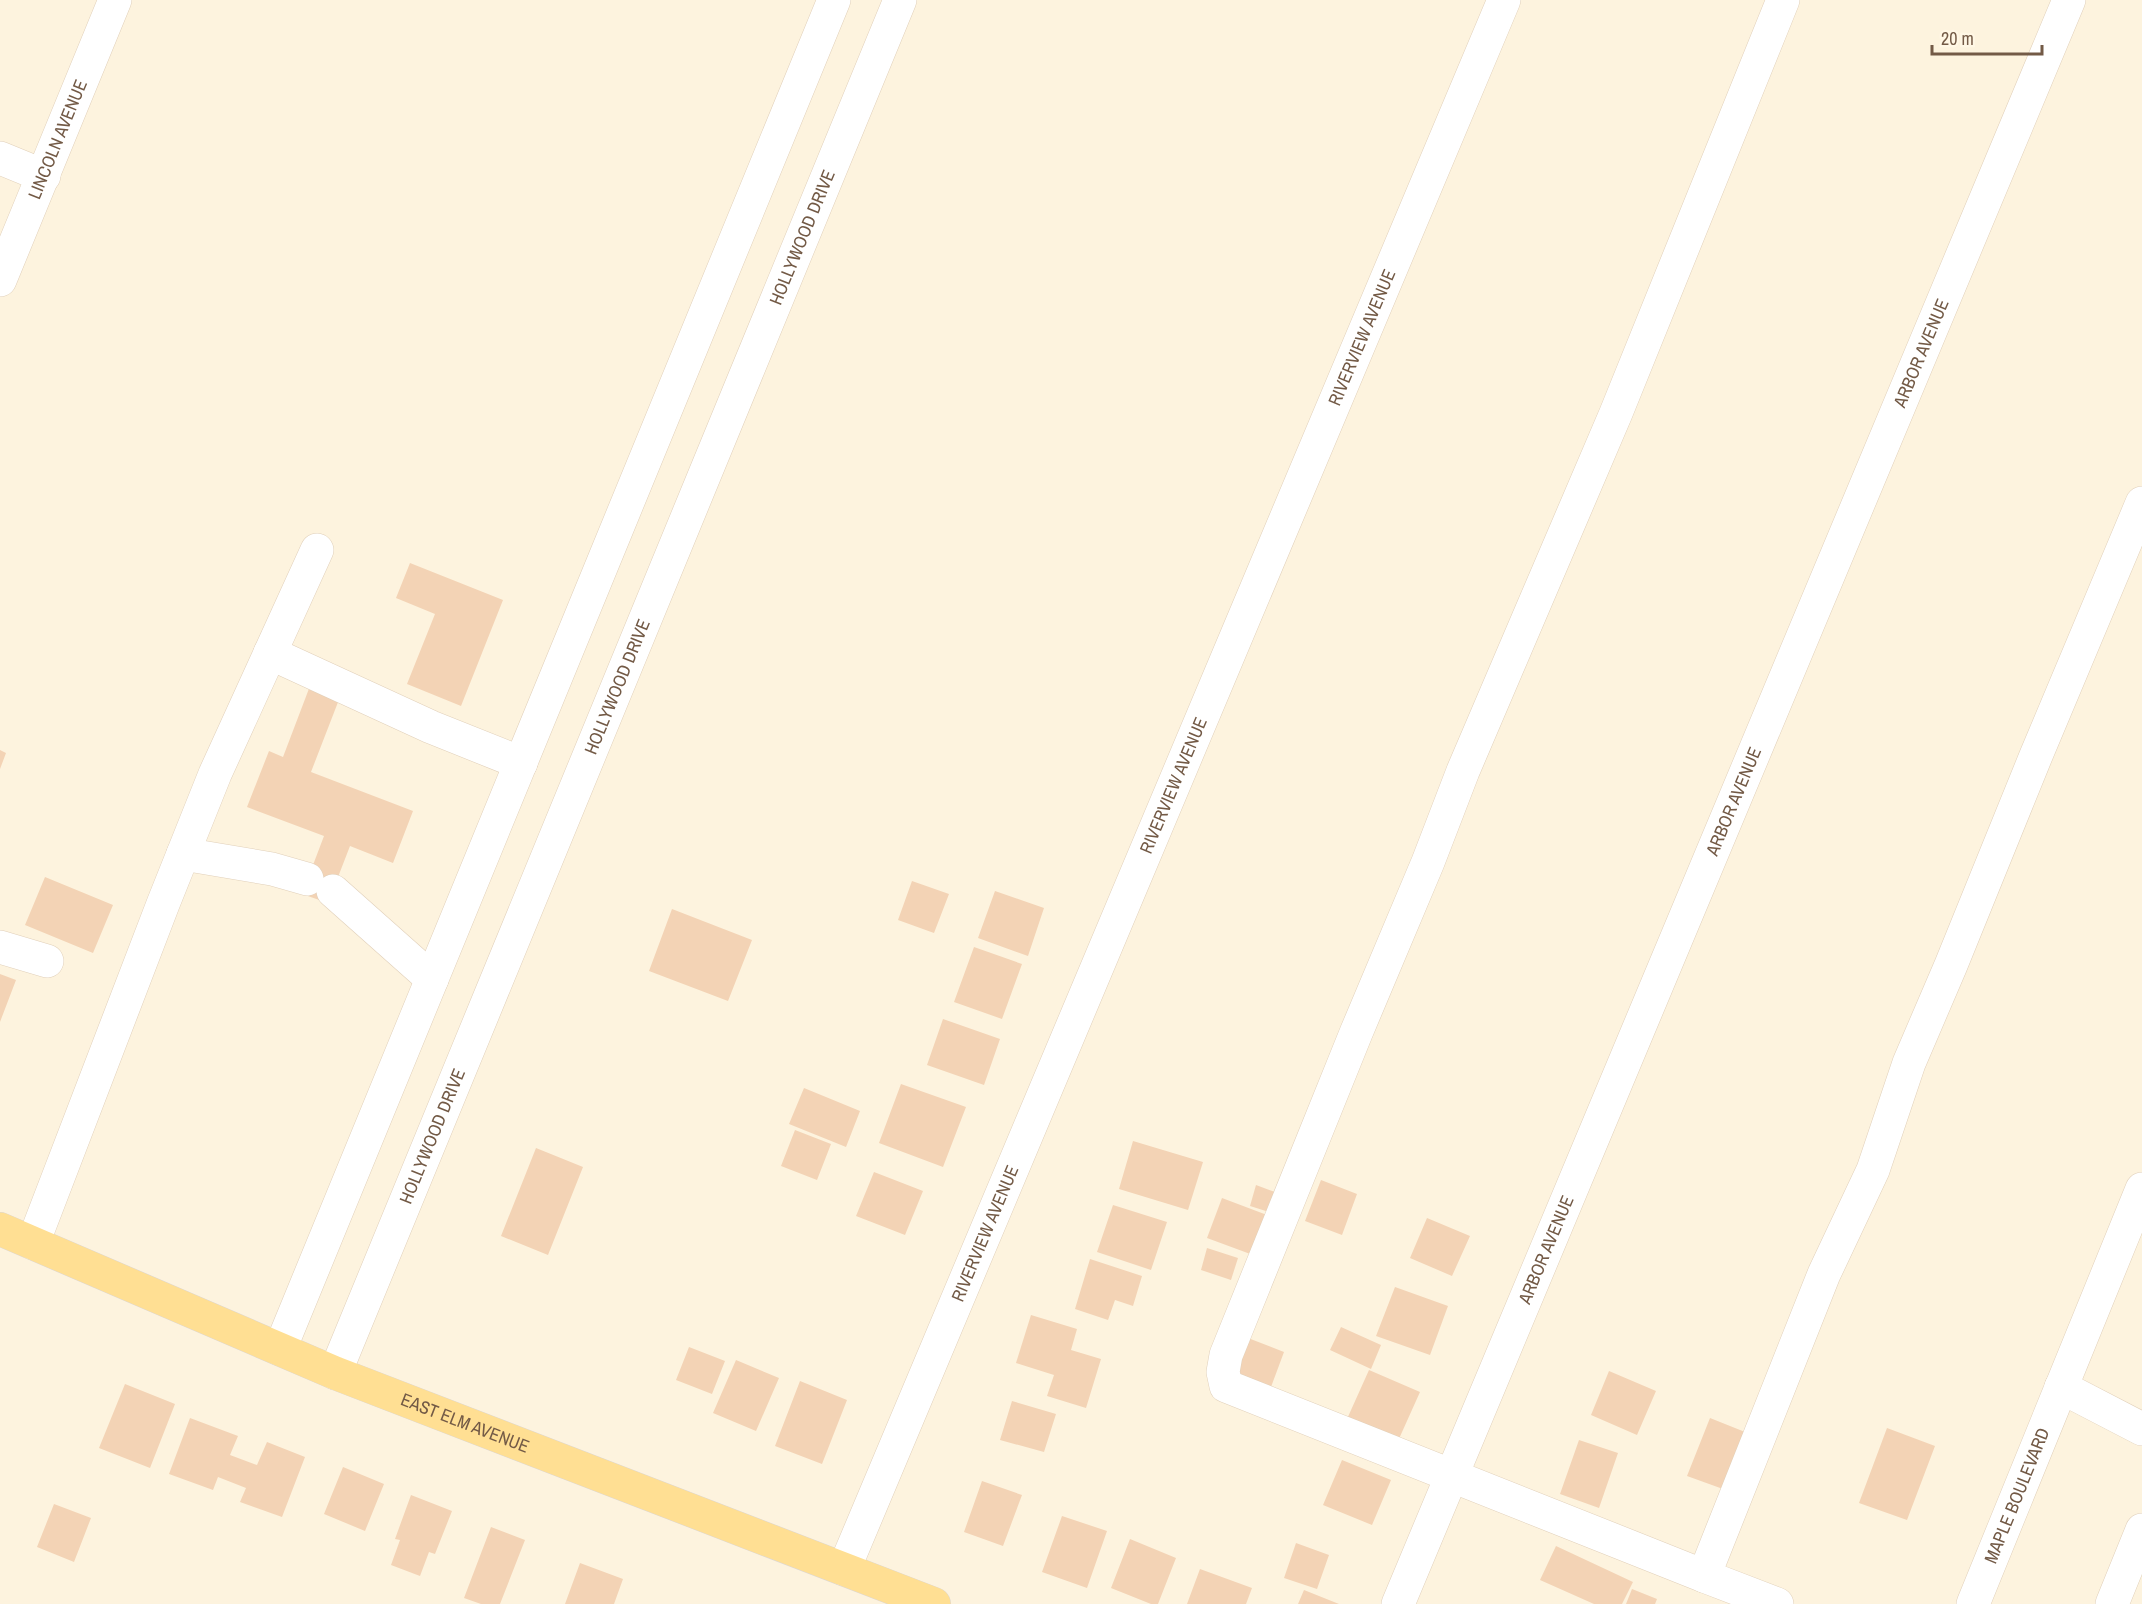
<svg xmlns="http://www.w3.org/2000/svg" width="2142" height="1604" font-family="'Archivo Narrow',sans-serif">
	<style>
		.building { fill: #f3d3b5 }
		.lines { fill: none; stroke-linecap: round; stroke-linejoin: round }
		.minor-casing { stroke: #e1d0ba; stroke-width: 34 }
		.major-casing { stroke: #ddd7d3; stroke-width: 34 }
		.minor { stroke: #fff; stroke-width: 33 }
		.major { stroke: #ffdf93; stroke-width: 33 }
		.labels { text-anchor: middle; stroke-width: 6; stroke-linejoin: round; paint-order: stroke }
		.street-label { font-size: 18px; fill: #735a46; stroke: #fff7e5 }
	</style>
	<rect width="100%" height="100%" fill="#fdf3de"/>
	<!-- building -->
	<path class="building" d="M410,563L503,600L461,706L407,684L435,614L396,598Z
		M310,686L340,697L311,772L413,811L393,863L350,846L328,903L302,894L324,836L247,807L269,751L283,757Z
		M0,750L6,753L0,769Z
		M45,877L113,905L93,953L25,925Z
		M912,881L949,894L934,933L898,920Z
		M995,891L1044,908L1028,956L978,938Z
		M672,909L752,940L728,1001L649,971Z
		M974,947L1022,964L1002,1019L954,1002Z
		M0,974L16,980L0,1022Z
		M943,1019L1000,1039L984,1085L927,1065Z
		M901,1084L966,1107L943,1167L879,1143Z
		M804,1088L860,1111L846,1147L789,1124Z
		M795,1130L831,1144L817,1180L781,1166Z
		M1133,1141L1203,1162L1188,1210L1119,1189Z
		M536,1148L583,1167L548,1255L501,1236Z
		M874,1172L923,1191L905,1235L856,1216Z
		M1321,1180L1357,1194L1342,1235L1305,1221Z
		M1256,1185L1275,1192L1269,1212L1250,1206Z
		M1222,1198L1267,1215L1253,1255L1207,1238Z
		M1113,1205L1167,1222L1151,1270L1097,1252Z
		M1427,1218L1470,1236L1452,1276L1410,1258Z
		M1207,1248L1238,1258L1231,1280L1201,1270Z
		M1090,1259L1142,1276L1133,1306L1115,1300L1108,1320L1075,1309Z
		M1395,1287L1448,1306L1430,1355L1376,1336Z
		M1031,1315L1077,1329L1071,1350L1101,1359L1086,1408L1047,1396L1054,1375L1016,1363Z
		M1341,1327L1381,1345L1371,1369L1330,1350Z
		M1248,1338L1284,1352L1271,1387L1235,1374Z
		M689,1347L725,1361L712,1394L676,1380Z
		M736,1360L779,1378L756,1431L713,1413Z
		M1369,1370L1420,1392L1398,1441L1347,1419Z
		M1609,1371L1656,1391L1637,1435L1591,1415Z
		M800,1381L847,1400L822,1464L775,1446Z
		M125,1384L175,1404L150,1468L99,1448Z
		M1012,1401L1056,1414L1044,1452L1000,1440Z
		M190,1418L238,1436L230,1455L257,1465L267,1442L305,1457L282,1517L240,1502L246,1488L218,1477L213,1490L169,1474Z
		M1710,1418L1745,1432L1723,1489L1687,1476Z
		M1887,1428L1935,1446L1907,1520L1859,1503Z
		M1579,1440L1618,1453L1599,1508L1560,1494Z
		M1342,1460L1391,1480L1372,1525L1323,1505Z
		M343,1467L384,1484L365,1531L324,1514Z
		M982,1481L1022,1495L1003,1546L964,1532Z
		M411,1495L452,1511L435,1554L429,1552L420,1576L391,1565L400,1540L395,1539Z
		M54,1504L91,1518L74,1562L37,1547Z
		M1062,1516L1107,1531L1087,1588L1042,1572Z
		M491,1527L525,1540L500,1604H481L464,1598Z
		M1130,1539L1176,1558L1158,1604H1151L1111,1588Z
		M1296,1543L1329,1555L1317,1589L1284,1578Z
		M1556,1546L1633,1582L1622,1604H1594L1540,1580Z
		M580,1563L623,1579L614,1604H565Z
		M1200,1569L1252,1588L1246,1604H1187Z
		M1632,1589L1657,1599L1655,1604H1626Z
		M1304,1590L1339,1604H1298Z"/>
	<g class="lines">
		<!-- minor casing -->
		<g class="minor-casing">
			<g id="minor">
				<path d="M1783,0L1616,413L1463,771L1428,862L1356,1033L1226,1355L1223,1372L1226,1386L1704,1576L1824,1274L1873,1170L1909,1063L1951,965L2035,758L2142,503"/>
				<path d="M0,158L44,176"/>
				<path id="s1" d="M0,280L115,0"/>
				<path d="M270,653L431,727L521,763"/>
				<path d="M183,854L272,869L307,879"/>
				<path d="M333,891L432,979"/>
				<path d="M0,947L47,961"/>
				<path d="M33,1243L163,904L215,774L317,550"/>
				<path d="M280,1349L834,0"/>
				<path id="s2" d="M335,1373L900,0"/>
				<path d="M2061,1387L2142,1429"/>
				<path id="s3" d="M844,1569L1504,0"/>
				<path d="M1704,1576L1777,1604"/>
				<path id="s4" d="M1398,1604L2069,0"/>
				<path id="s5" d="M1973,1604L2142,1189"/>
				<path d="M2112,1604L2142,1530"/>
			</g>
		</g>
		<!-- major casing -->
		<g class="major-casing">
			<g id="major">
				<path id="s6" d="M0,1229L335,1373L934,1604"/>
			</g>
		</g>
		<!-- minor -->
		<use href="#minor" class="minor"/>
		<!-- major -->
		<use href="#major" class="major"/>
	</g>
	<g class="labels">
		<!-- street labels -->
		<g class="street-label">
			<text dy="6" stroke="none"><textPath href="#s1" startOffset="152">LINCOLN AVENUE</textPath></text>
			<text dy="6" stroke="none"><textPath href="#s2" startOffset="1228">HOLLYWOOD DRIVE</textPath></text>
			<text dy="6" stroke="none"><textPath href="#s3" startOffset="1336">RIVERVIEW AVENUE</textPath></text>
			<text dy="6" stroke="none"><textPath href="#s4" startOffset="1356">ARBOR AVENUE</textPath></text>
			<text dy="6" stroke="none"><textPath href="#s2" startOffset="742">HOLLYWOOD DRIVE</textPath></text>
			<text dy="6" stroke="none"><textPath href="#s3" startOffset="850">RIVERVIEW AVENUE</textPath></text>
			<text dy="6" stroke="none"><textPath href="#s4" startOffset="870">ARBOR AVENUE</textPath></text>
			<text dy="6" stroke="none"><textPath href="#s2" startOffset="256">HOLLYWOOD DRIVE</textPath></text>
			<text dy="6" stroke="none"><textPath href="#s3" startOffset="364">RIVERVIEW AVENUE</textPath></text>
			<text dy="6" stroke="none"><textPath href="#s4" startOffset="384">ARBOR AVENUE</textPath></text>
			<text dy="6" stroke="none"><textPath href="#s6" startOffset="504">EAST ELM AVENUE</textPath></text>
			<text dy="6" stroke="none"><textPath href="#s5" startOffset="117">MAPLE BOULEVARD</textPath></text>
		</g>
	</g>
	<!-- scale -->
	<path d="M1932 45v9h110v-9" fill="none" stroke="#735a46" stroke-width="3"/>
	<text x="1941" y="45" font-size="18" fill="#735a46" stroke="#fff7e5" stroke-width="4.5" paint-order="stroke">20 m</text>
</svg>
